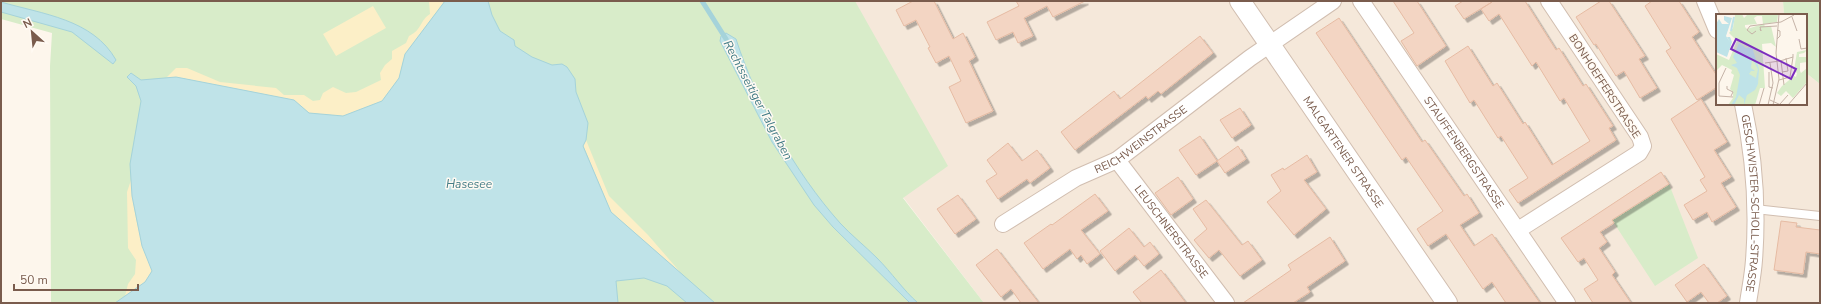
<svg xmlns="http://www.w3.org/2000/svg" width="1821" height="304" font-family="'Nunito Sans',sans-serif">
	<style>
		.residential { fill: #f5e8da }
		.green { fill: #d8ecc9 }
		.sand { fill: #fcefc7 }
		.water { fill: #bfe3e8; stroke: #a5d3da }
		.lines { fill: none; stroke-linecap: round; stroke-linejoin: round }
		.stream { stroke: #a5d3da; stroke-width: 5 }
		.building { fill: #f3d5c3; stroke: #e6bba3; filter: url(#shadow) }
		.service-casing { stroke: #d1beb0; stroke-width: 10 }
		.minor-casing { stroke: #d1beb0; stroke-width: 18 }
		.tertiary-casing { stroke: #d1beb0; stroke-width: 22 }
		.service { stroke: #fff; stroke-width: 8 }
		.minor { stroke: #fff; stroke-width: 16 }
		.tertiary { stroke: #fff; stroke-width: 20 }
		.labels { text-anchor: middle; stroke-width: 3; stroke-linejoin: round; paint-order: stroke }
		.street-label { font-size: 11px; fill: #7a5c4d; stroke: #fffaf3 }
		.water-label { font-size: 12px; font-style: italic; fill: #437c86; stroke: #fffaf3 }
		.inset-river { fill: none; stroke: #bfe3e8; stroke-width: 2 }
		.inset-road { fill: none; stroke: #c5b3a7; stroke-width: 1 }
		.view { fill: #7b2cbf; fill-opacity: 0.15; stroke: #7b2cbf; stroke-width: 2 }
		.inset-edge { fill: none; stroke: #7a5c4d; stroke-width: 2 }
	</style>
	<defs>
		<filter id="shadow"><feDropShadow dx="3.5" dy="3.5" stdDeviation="0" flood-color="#0004"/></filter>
	</defs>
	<rect width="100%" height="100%" fill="#fdf6ec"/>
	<!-- residential -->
	<path class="residential" d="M855,1H1783L1784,15H1717V104H1806V73L1820,84V302L984,303L903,197Z"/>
	<!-- green -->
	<path class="green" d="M1,1H855L948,166L903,198L984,303H51L50,66L52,33L1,19Z
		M1783,1H1820V84L1806,73V15H1784Z
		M1669,184L1698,258L1655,286L1612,220Z"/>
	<!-- sand -->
	<path class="sand" d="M429,1H445L405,54L399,78L382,101L343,116L309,113L293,100L176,77L166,78L176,68H187L220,82L276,88L284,95H304L313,101L320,100L323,93L333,87L346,93L356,92L381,80L380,73L385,65L392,59V51L406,43L409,36C422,30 420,20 430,14Z
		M373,6L386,28L336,56L323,34Z
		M586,140L609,196L648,235L681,273L611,212L583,145Z
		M131,180C133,211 140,242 152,271L145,282L125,296L128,284L135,274L136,260L128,248L127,192Z"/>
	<!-- water -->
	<path class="water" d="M445,1H488L492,15L500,31L514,40L515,46L532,57L552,65L562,64L567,67L575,79L576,92L588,123L586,140L583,146L611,212L715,303H687L667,286L644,278L616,281L618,303H115L145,282L152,271L142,246L132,196L130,164L141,101L136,86L127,77L131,73L141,80L176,77L294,100L309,113L343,116L382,101L399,78L405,54Z
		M1,2C42,14 93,19 116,60L113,64L72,32L1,12Z
		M726,33L736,39C757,104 794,171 840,223C851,235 865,246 877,258C892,273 903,290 918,303H910L833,227L814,205L772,142L720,41L721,36Z"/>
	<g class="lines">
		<!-- stream -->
		<path class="stream" d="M702,1L726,39"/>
	</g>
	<!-- building -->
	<path class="building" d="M913,1H934L953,39L963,33L975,57L969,61L993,111L966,123L949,87L961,81L949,56L936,63L928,48L930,47L916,20L904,26L896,10Z
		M1016,1H1085L1053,17L1047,6L1024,18L1033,36L1018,43L1013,32L996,40L987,22L1019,6Z
		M1393,1H1417L1446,46L1417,66L1401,41L1414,33Z
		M1463,1H1525L1556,50L1559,48L1583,86L1586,84L1613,126L1609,128L1616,140L1518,203L1509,190L1528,178L1501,136L1498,138L1474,100L1470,103L1445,61L1468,46L1493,86L1497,83L1523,124L1525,122L1552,165L1590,141L1564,98L1560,101L1536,62L1532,66L1499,14L1489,21L1481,9L1492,2L1464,19L1455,6Z
		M1601,1H1609L1645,56L1639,59L1657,88L1640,98L1624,71L1616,76L1596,44L1594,45L1576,17Z
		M1652,1H1679L1699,32L1692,37L1717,76V87L1697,100L1666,51L1671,48L1645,6Z
		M1339,18L1422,142L1425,140L1464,196L1467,194L1479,213L1460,225L1474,246L1492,234L1540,303H1506L1492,282L1483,289L1446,234L1428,246L1417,229L1443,211L1406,157L1402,160L1316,33Z
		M1200,36L1213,53L1161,94L1158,91L1148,99L1146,96L1075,150L1061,132L1114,91L1120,99Z
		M1701,99L1727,142L1714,150L1731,177L1721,183L1736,207L1712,222L1707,212L1693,220L1684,205L1707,191L1700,180L1705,177L1671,119Z
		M1240,108L1251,125L1232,138L1220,120Z
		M1200,136L1217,161L1196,175L1179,150Z
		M1008,143L1022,161L1037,150L1050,168L1030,183L1027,179L998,199L986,181L997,174L987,160Z
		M1238,146L1246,159L1225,173L1217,161Z
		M1307,155L1317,172L1304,180L1326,209L1294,235L1267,202L1281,191L1271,175L1283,168L1284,170Z
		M1661,172L1669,184L1612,220L1614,223L1600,232L1607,242L1599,248L1615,272L1612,275L1631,303H1593L1584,289L1598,280L1584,258L1578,262L1561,238Z
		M1178,177L1193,199L1171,215L1155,193Z
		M1095,194L1108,211L1081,230L1100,254L1087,264L1081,255L1077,259L1070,249L1043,269L1024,243L1051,224L1052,225Z
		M958,195L976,219L955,234L937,209Z
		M1206,200L1242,245L1248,241L1262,260L1240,276L1219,250L1209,258L1194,240L1207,229L1193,209Z
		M1781,221L1797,223L1796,227L1820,230V254L1806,252L1803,274L1774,270Z
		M1129,228L1144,247L1150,242L1159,254L1144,266L1135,255L1115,271L1100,251Z
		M1330,237L1345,261L1307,287L1310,292L1293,303H1243L1291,270L1288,265Z
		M997,249L1039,303H1021L1011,289L1001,297L976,265Z
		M1704,264L1727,296L1717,303H1709L1701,292L1687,302L1675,285Z
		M1161,270L1186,303H1142L1133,292Z"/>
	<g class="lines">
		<!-- service casing -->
		<g class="service-casing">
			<path id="service" d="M1755,209L1820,216"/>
		</g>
		<!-- minor casing -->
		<g class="minor-casing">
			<g id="minor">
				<path id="s1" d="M1361,1L1567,303"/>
				<path d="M1705,1L1717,30"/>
				<path id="s2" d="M1743,104C1754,155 1758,208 1754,260C1753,275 1750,289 1748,303"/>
				<path id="s3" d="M1117,160L1226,303"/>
				<path id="s4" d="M1003,224L1076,178L1117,160L1250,58L1333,1"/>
				<path d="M1518,230L1639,153L1643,146L1640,137L1549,1"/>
			</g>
		</g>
		<!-- tertiary casing -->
		<g class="tertiary-casing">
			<g id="tertiary">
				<path id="s5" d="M1240,1L1447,303"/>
			</g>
		</g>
		<!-- service -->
		<use href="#service" class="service"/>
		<!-- minor -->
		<use href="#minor" class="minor"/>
		<!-- tertiary -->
		<use href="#tertiary" class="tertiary"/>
	</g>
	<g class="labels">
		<!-- street labels -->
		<g class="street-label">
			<text transform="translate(1605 86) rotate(57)" y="4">BONHOEFFERSTRASSE</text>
			<text dy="4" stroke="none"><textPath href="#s4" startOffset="162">REICHWEINSTRASSE</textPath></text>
			<text dy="4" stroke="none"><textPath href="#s5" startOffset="183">MALGARTENER STRASSE</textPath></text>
			<text dy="4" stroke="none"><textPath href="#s1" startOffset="183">STAUFFENBERGSTRASSE</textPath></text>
			<text dy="4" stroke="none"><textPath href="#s2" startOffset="100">GESCHWISTER-SCHOLL-STRASSE</textPath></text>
			<text dy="4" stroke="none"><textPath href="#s3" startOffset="90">LEUSCHNERSTRASSE</textPath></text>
		</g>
		<!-- water labels -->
		<g class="water-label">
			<text transform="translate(758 100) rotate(62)" y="4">Rechtsseitiger Talgraben</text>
			<text x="469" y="188">Hasesee</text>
		</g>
	</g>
	<!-- overview -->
	<g transform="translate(1716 14)">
		<rect width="91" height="91" fill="#fdf6ec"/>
		<path d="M15,0H26L28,4L32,0H62L61,8L48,10L49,13L55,12L60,33L55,29L46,30L49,74H44L39,91H12L17,84V78L14,75L18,61L15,59L16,56L6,51L0,57V40L13,46L21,27L13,19L17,14L19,1ZM41,2H46L47,10L31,15L29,13V11L41,10L38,4ZM91,36L88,39L83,40V43H91V48L84,49V57L85,59L91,54V68L77,84L70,77L65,82L61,79L66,72L78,62L80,63L81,59L78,56L81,38Z" fill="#d8ecc9" fill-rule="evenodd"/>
		<path d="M8,2L16,4L10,22L14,28L11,23H14L16,28L11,43L0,38V10L3,5L6,10H13L8,6ZM23,29L30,34L36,33L43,55L42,70L39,76L31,81L28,91V85L23,81L18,91H15L20,83L24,61L21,54L15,51L21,49L17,43ZM36,44L42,55L40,64L33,60L35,57H39L35,54Z" fill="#bfe3e8" fill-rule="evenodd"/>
		<path class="inset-river" d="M15,17L18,3"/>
		<path class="inset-road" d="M76,3L81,17M44,15L45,17L44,13L61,12M40,17L36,20L31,16L34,12L65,8L78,1M61,25L64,22V17L61,16M83,25L85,35L91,34M65,47L68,71M49,49L64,47L77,43V40M53,58V73L57,74M66,58L72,57L70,44M63,66L74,63L77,43M11,72V75L17,78L15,82M3,82V69L10,54M3,82L17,83M54,86L65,91M64,90L72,81M43,91L48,74M52,91L57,69L54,49M57,91L63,65L60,39L63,0M72,91L91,69"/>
		<path class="view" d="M20,25L80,55L75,65L15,35Z"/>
		<rect width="91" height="91" class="inset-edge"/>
	</g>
	<!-- border -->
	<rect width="1821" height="304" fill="none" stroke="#7a5c4d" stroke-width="4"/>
	<!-- north arrow -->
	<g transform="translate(32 32) rotate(333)" stroke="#fffaf3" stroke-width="3" paint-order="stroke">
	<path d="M0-3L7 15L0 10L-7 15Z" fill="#7a5c4d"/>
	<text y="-6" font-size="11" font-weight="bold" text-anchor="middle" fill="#7a5c4d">N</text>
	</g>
	<!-- scale -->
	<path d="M14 284v6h124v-6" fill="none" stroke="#7a5c4d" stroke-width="2"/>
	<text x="20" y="284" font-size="12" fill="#7a5c4d" stroke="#fffaf3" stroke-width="3" paint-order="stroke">50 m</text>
</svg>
